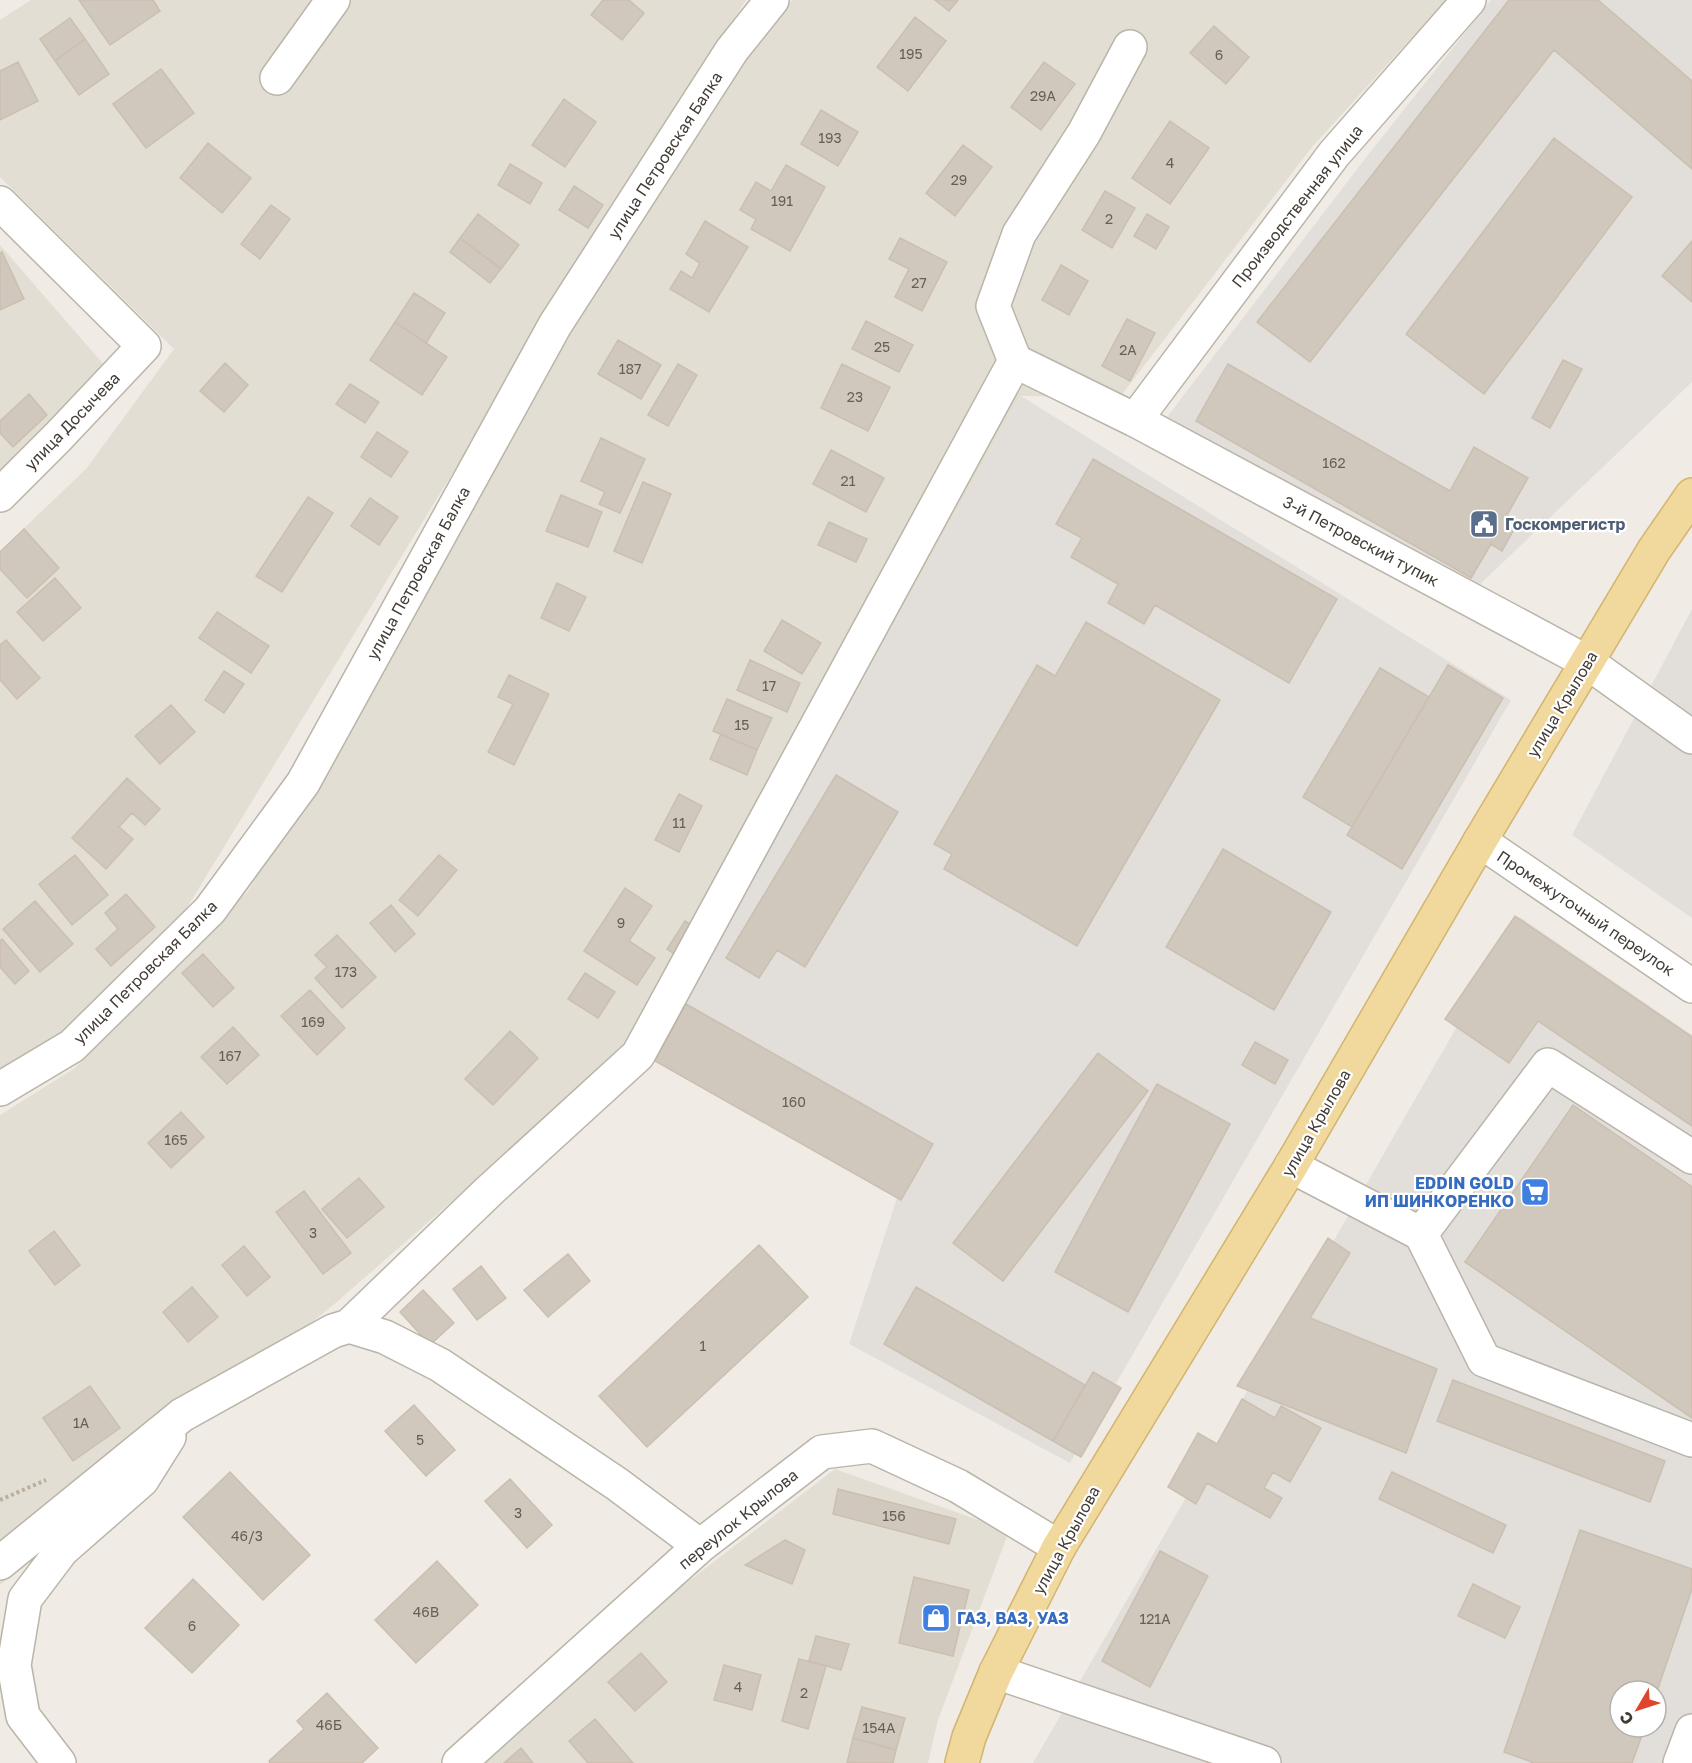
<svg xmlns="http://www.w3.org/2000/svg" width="1692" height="1763" font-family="'Golos Text',sans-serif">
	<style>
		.residential { fill: #e3ded3 }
		.industrial { fill: #e2deda; fill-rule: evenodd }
		.building { fill: #d0c8bc; stroke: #cabfb0; stroke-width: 1.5 }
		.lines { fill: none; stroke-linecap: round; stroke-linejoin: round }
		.minor-casing { stroke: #bab4a9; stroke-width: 36 }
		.major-casing { stroke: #d3b46f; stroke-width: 36 }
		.path { stroke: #baaf9c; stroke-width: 4; stroke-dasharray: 3 3; stroke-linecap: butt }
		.minor { stroke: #fff; stroke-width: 33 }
		.major { stroke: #f1d89c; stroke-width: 33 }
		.labels { text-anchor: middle; stroke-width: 4.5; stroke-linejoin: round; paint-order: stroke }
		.number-label { font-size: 14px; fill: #655f57 }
		.street-label { font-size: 16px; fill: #413c35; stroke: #fff }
		.service-label { font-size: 16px; font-weight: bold; fill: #4e5e75; stroke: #fff; text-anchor: start }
		.shop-label { font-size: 16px; font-weight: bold; fill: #366cbe; stroke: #fff; text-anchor: end }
	</style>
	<rect width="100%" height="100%" fill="#f0ece5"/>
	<!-- residential -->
	<path class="residential" d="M31,0H746L631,181L180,919L55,1041L0,1071V551L86,469L174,349L0,177V20Z
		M792,0H1446L1312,147L1120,397L1021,396L655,1056H618L338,1301L143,1459L0,1585V1115L75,1068L248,891L342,736L566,339L732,74Z
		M0,245L105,366L0,482Z
		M835,1469L1009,1531L938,1720L928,1763H480L681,1587Z"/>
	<!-- industrial -->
	<path class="industrial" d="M1491,0H1692V382L1474,590L1167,417L1371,151Z
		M1021,396L1511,700L1070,1463L849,1344L897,1198L655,1056Z
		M1692,609V918L1572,835Z
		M1520,917L1692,1035V1763H1033ZM1620,1691H1656V1727H1620Z"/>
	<!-- building -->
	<path class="building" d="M79,0H153L160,11L110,45Z
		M603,0H629L644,13L622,40L591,15Z
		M935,0H958L949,11Z
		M1509,0H1598L1692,81V169L1554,50L1310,362L1257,322Z
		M915,17L946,41L908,91L877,67Z
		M70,18L85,39L55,61L40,39Z
		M1214,26L1249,57L1226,84L1190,53Z
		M85,39L109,74L79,95L55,61Z
		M18,62L38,101L0,120V71Z
		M1044,62L1075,84L1041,130L1011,107Z
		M161,69L194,113L146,148L113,104Z
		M564,99L596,122L565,167L532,145Z
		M821,110L858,132L838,166L801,144Z
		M1170,121L1209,148L1170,204L1132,178Z
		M1554,138L1632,197L1484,394L1406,334Z
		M208,143L251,178L222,213L180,178Z
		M963,145L992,167L955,216L926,193Z
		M510,164L542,183L530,204L498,185Z
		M786,165L825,187L790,251L751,229L756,219L740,210L756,182L771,191Z
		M574,186L603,205L588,228L559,210Z
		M1105,191L1135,208L1112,248L1082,230Z
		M271,205L290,219L260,259L241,244Z
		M478,214L519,245L501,269L460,238Z
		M1147,214L1169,227L1156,249L1134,236Z
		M705,221L748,247L709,312L670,289L681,271L692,278L700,263L686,254Z
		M460,238L501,269L490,283L450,252Z
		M900,238L947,262L922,311L895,297L909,269L889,259Z
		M1692,241V302L1662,276Z
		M2,252L24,299L0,310V253Z
		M1061,265L1088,281L1069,315L1042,300Z
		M414,293L445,313L426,343L395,322Z
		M1127,319L1155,333L1130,381L1102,366Z
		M866,321L913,345L899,372L852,349Z
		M395,322L447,357L422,395L370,360Z
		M618,340L661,365L641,399L598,374Z
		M1563,360L1582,369L1550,428L1532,418Z
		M225,363L248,385L224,412L200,391Z
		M678,364L697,375L668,426L648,415Z
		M842,364L890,387L868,431L821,408Z
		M1228,364L1450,491L1474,447L1528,478L1507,515L1518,522L1502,551L1491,544L1471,578L1196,421Z
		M350,384L379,402L365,423L336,404Z
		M29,394L47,415L13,447L0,433V421Z
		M377,432L408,452L391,477L361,457Z
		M601,438L645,459L620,513L599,504L605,492L581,481Z
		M831,450L884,478L866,512L813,484Z
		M1093,459L1337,599L1289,683L1155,605L1144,624L1108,603L1118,584L1071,557L1082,538L1056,524Z
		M643,482L671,494L642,563L614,551Z
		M561,495L602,512L588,547L546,531Z
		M308,497L333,513L282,592L256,576Z
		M370,498L398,517L379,545L351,526Z
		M829,522L867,539L856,562L818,545Z
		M24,529L59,568L27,598L0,569V552Z
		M55,578L81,608L43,641L17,612Z
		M557,583L586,597L569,631L541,618Z
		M217,612L269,646L251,673L199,638Z
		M782,620L821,643L802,674L764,651Z
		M1086,622L1220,700L1077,946L944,869L952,854L934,844L1037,665L1055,676Z
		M6,640L40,678L17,699L0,680V645Z
		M750,660L800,683L787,712L737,690Z
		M1448,665L1503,698L1402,869L1347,835Z
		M1380,668L1429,697L1352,827L1303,797Z
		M224,671L244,684L224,713L205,700Z
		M509,675L549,694L514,765L488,752L513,704L498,697Z
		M727,699L772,718L757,750L713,731Z
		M171,705L195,732L160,764L135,736Z
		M721,734L757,750L747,775L710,759Z
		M836,775L898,812L805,967L777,950L759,978L726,958Z
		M127,778L160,809L145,825L132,813L119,827L133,839L106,869L72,838Z
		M679,794L702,806L679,852L655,840Z
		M1223,849L1331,912L1274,1010L1166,947Z
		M75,855L108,895L72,925L39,884Z
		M439,855L457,870L418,916L399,900Z
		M625,888L652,906L629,941L655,958L637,985L584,951Z
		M126,894L155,927L111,966L96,949L118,929L105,913Z
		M35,901L73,944L40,972L3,929Z
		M391,905L415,934L395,952L370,923Z
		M1515,916L1692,1037V1126L1538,1021L1509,1063L1445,1019Z
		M685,921L701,931L683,960L667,949Z
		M337,935L376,977L342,1008L315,978L327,967L315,955Z
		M2,939L29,971L15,984L0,967V941Z
		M203,954L234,988L213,1007L182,973Z
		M585,973L615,992L598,1018L568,999Z
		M310,990L345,1028L317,1055L281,1016Z
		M686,1004L933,1144L901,1200L655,1061Z
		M233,1027L259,1055L227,1084L201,1057Z
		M510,1031L538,1058L493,1105L465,1079Z
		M1255,1042L1288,1060L1275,1084L1242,1065Z
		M1098,1053L1148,1091L1003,1281L953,1243Z
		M1157,1084L1230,1124L1128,1312L1055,1272Z
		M1573,1105L1692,1187V1418L1465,1262Z
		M181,1112L204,1137L171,1168L148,1143Z
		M359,1178L384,1207L347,1238L322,1209Z
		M304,1191L351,1253L323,1274L276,1212Z
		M54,1231L80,1265L55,1285L29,1251Z
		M1328,1238L1350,1253L1310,1318L1437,1369L1406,1453L1237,1386Z
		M759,1245L808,1297L647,1447L599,1396Z
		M244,1246L270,1277L247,1296L222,1265Z
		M568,1254L590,1281L548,1317L524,1290Z
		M481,1266L506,1298L477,1320L453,1289Z
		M192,1287L218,1317L188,1342L163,1312Z
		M916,1287L1085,1385L1053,1441L884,1344Z
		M423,1290L454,1323L430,1345L400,1312Z
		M1093,1372L1121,1388L1081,1457L1053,1441Z
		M1453,1380L1665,1461L1650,1502L1437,1421Z
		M90,1386L120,1428L73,1461L43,1418Z
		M1242,1399L1275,1418L1281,1406L1321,1428L1290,1482L1273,1472L1264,1488L1282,1498L1270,1518L1207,1483L1196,1504L1168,1487L1198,1433L1217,1444Z
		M414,1405L455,1450L426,1476L385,1431Z
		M230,1472L310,1555L263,1600L183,1517Z
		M1392,1472L1506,1525L1493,1553L1379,1499Z
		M510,1479L552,1525L527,1548L485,1501Z
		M838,1489L956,1519L949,1544L833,1514Z
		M1580,1530L1692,1569V1589L1656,1694V1691H1620V1727H1645L1632,1763H1531L1532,1762L1504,1752Z
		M785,1540L805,1550L792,1584L745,1565Z
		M1160,1551L1208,1576L1150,1687L1102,1661Z
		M437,1561L478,1605L416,1663L375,1620Z
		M914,1577L969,1590L953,1656L899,1643Z
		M193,1579L239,1625L192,1673L145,1628Z
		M1473,1584L1520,1607L1505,1638L1458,1616Z
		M816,1636L849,1644L841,1670L809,1661Z
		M641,1653L667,1682L635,1711L608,1682Z
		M799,1659L826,1666L808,1729L782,1721Z
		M724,1665L761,1675L752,1710L714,1700Z
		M327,1693L378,1748L362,1763H270L269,1761L304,1729L297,1721Z
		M862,1707L905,1718L896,1750L853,1738Z
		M595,1719L633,1763H588L569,1741Z
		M853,1738L896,1750L893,1763H847Z
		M521,1748L533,1763H504Z"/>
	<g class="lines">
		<!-- minor casing -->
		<g class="minor-casing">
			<path id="minor" d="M277,78L333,0
				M0,203L144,346L58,437L0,495
				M1015,361L993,306L1019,234L1084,133L1130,47
				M1135,420L1334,154L1469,0
				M1480,841L1692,986
				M0,1089L72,1046L210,910L303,783L555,325L732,50L772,0
				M1291,1166L1421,1234L1548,1065L1692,1157
				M1421,1234L1484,1360L1692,1440
				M349,1326L385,1337L440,1365L617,1484L700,1546
				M0,1563L182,1415L333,1331L349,1326L488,1192L638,1055L1015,361L1135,420L1587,662L1692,737
				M996,1672L1264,1763
				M59,1763L23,1716L14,1665L25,1599L62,1550L142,1480L169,1437
				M459,1763L700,1546L822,1452L872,1446L958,1486L1059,1547
				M1680,1763L1692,1731"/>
		</g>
		<!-- major casing -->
		<g class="major-casing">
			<path id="major" d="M962,1763L969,1737L996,1672L1059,1547L1291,1166L1480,841L1654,550L1692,495"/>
		</g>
		<!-- path -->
		<path class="path" d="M0,1500L46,1480"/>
		<!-- minor -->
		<use href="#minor" class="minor"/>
		<!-- major -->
		<use href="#major" class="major"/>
	</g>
	<!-- icons -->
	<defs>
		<g id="civic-square" transform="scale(1.5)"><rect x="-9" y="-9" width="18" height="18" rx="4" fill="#5c6f8a" stroke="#fff"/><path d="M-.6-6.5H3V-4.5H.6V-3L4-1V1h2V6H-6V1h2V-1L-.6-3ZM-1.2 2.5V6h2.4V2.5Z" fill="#fff"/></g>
		<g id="supermarket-square" transform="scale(1.5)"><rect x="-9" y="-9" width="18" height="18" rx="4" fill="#3f7fe0" stroke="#fff"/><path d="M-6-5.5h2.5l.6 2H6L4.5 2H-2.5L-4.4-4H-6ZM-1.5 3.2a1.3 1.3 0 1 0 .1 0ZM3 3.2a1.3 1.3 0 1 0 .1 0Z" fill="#fff"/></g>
		<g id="shop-square" transform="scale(1.5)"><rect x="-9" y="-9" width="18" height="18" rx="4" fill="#3f7fe0" stroke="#fff"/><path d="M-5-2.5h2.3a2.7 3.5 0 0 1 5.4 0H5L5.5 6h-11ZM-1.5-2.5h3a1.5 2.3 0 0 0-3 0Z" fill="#fff"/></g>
	</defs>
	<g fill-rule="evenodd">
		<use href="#civic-square" x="1484" y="524"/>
		<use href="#supermarket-square" x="1535" y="1192"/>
		<use href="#shop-square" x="936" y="1618"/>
	</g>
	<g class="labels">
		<!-- number labels -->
		<g class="number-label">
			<text x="911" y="59">195</text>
			<text x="1219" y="60">6</text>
			<text x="1043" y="101">29А</text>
			<text x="830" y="143">193</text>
			<text x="1170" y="168">4</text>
			<text x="959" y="185">29</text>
			<text x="782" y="206">191</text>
			<text x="1109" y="224">2</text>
			<text x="919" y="288">27</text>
			<text x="882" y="352">25</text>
			<text x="1128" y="355">2А</text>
			<text x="630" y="374">187</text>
			<text x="855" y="402">23</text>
			<text x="1334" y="468">162</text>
			<text x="848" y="486">21</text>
			<text x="769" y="691">17</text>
			<text x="742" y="730">15</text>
			<text x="679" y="828">11</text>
			<text x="621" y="928">9</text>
			<text x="346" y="977">173</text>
			<text x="313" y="1027">169</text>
			<text x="230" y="1061">167</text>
			<text x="794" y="1107">160</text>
			<text x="176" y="1145">165</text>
			<text x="313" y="1238">3</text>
			<text x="703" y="1351">1</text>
			<text x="81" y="1428">1А</text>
			<text x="420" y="1445">5</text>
			<text x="518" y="1518">3</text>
			<text x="894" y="1521">156</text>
			<text x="247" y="1541">46/3</text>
			<text x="426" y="1617">46В</text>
			<text x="1155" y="1624">121А</text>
			<text x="192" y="1631">6</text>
			<text x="738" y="1692">4</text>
			<text x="804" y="1698">2</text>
			<text x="329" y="1730">46Б</text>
			<text x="879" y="1733">154А</text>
		</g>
		<!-- street labels -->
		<g class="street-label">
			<text transform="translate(665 155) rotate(-57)" y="6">улица Петровская Балка</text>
			<text transform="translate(1297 206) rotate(-52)" y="6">Производственная улица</text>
			<text transform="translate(72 421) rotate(-46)" y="6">улица Досычева</text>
			<text transform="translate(1361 541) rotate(28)" y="6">3-й Петровский тупик</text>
			<text transform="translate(418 573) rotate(-61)" y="6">улица Петровская Балка</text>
			<text transform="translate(1562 704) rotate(-59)" y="6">улица Крылова</text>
			<text transform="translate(1586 913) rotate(34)" y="6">Промежуточный переулок</text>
			<text transform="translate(145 972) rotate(-45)" y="6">улица Петровская Балка</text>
			<text transform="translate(1316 1123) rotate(-60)" y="6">улица Крылова</text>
			<text transform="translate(738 1519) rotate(-39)" y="6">переулок Крылова</text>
			<text transform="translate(1066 1540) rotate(-61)" y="6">улица Крылова</text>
		</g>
		<!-- service labels -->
		<g class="service-label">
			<text x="1505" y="530">Госкомрегистр</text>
		</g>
		<!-- shop labels -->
		<g class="shop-label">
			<text x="1514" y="1189">EDDIN GOLD<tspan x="1514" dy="18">ИП ШИНКОРЕНКО</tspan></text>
			<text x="957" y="1624" text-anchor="start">ГАЗ, ВАЗ, УАЗ</text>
		</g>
	</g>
	<!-- north arrow -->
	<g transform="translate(1638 1709) rotate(231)"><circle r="28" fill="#ffffff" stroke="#b3b1ae" stroke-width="1.5"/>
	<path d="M0-4.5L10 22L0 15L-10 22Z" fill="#df452d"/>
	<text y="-9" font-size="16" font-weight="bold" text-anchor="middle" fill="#413c35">С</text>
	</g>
</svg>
